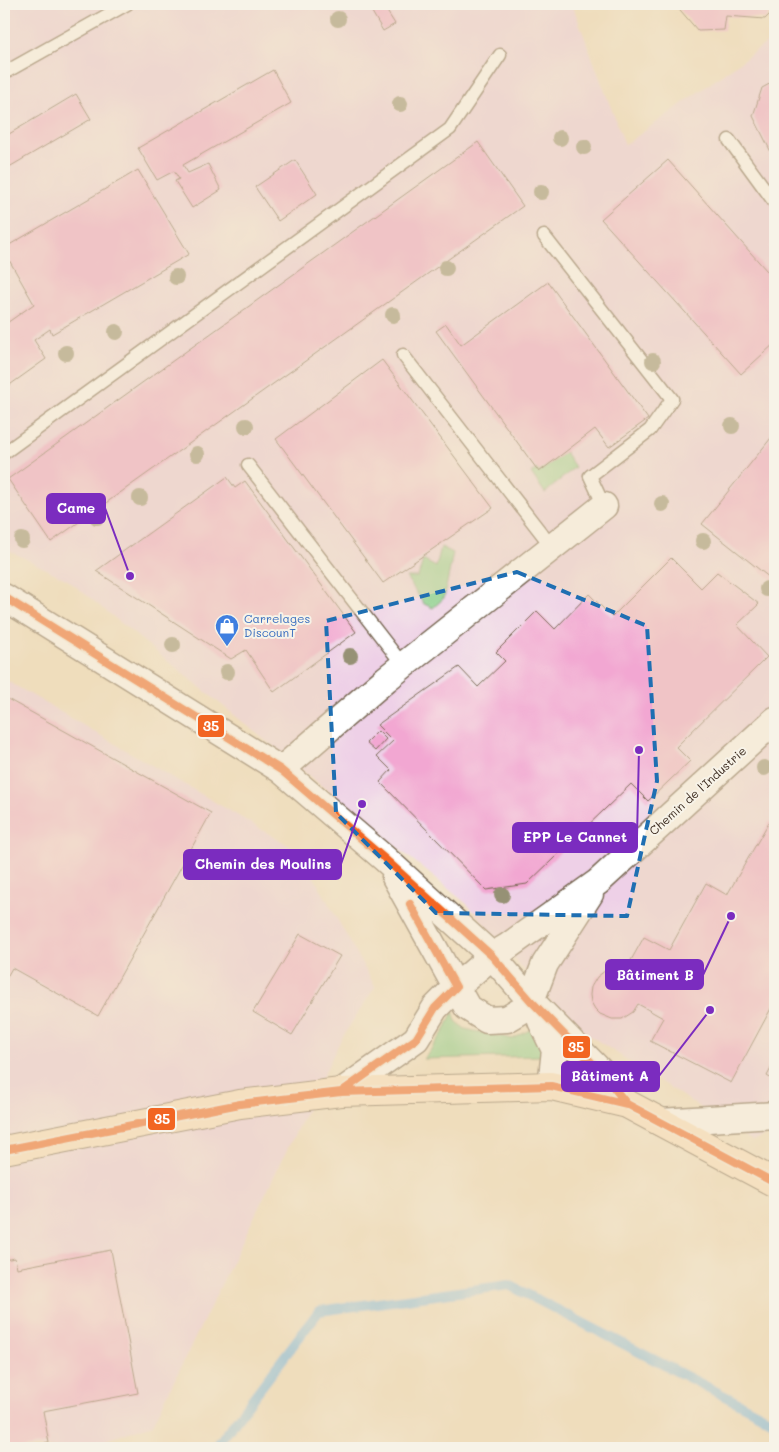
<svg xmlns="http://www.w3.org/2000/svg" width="779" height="1452" font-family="Mali,sans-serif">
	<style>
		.built { fill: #eed0e7 }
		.green { fill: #87cf8a; stroke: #617c54 }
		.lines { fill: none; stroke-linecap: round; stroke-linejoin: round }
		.stream { stroke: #6eb6e6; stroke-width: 10 }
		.building { fill: #f2a7d2 }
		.lane-casing { stroke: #7a6955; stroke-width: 15 }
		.street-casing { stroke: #7a6955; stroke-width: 29 }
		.secondary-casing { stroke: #7a6955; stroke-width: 30 }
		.lane { stroke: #fff; stroke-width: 12 }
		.street { stroke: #fff; stroke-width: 26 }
		.secondary { stroke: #fde5c5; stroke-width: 28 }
		.bus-1-casing { stroke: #f7f3e8; stroke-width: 11 }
		.bus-1 { stroke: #f26522; stroke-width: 8 }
		.tree { fill: #969174 }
		.marked { fill: none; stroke: #1f6fb2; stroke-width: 4; stroke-dasharray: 10 6; stroke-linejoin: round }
		.labels { text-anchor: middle; stroke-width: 4; stroke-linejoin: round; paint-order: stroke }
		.shop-label { font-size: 12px; fill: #366cbe; stroke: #f7f3e8; text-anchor: start }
		.street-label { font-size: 12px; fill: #3b2a1e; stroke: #f7f3e8 }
		.leader { fill: none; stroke: #7b2cbf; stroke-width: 2 }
		.callout-dot { fill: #7b2cbf; stroke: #f7f3e8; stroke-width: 2 }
		.callout { fill: #7b2cbf; stroke: #7b2cbf; stroke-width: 2 }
		.callout-label { font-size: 14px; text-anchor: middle; font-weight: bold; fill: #fff }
		.line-badge { stroke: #f7f3e8; stroke-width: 2 }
		.badge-label { font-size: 14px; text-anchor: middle; font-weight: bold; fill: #fff }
	</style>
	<rect width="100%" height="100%" fill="#f7f3e8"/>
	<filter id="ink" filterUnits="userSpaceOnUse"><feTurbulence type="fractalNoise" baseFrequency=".02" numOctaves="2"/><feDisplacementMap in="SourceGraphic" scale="10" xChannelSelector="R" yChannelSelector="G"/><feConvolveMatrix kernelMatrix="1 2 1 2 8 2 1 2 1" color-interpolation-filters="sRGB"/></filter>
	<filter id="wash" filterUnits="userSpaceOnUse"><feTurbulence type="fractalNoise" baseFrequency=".0096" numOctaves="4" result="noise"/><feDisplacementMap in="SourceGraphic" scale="20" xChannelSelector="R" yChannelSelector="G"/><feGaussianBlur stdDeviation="1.12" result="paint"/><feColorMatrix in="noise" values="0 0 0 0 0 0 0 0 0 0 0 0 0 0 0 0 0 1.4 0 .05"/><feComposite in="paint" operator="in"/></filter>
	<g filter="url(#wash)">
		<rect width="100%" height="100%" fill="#efddbc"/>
		<!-- built -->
		<path class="built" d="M4,4H572L625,145L775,37V1129L753,1142L569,1022L467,904L68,580L4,548Z
			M4,679L300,852L375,987L341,1039L153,1424L82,1448H4Z"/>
		<!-- green -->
		<path class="green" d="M565,452L575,467L545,493L531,473L537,469L539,472Z
			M441,547L453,553L444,598L433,608L424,604L406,577H418L423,560L436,567Z
			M453,1011L456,1021L465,1029L513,1039L533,1028L543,1046L542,1056L424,1059L445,1030Z"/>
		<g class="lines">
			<!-- stream -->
			<path class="stream" d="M215,1448L319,1311L509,1285L775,1422"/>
		</g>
		<g id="blocks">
			<!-- building -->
			<path class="building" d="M659,4H670L664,9Z
				M675,4H775V9L765,19L726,16L724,30L698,31Z
				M383,5L395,24L383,31L372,12Z
				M273,70L291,103L183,165L188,173L208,164L221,190L192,208L175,181L179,179L174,171L157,180L138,148Z
				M775,81V160L753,116L762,88Z
				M76,94L91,119L4,170V137Z
				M478,142L523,206L51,542L8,479Z
				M295,160L317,194L278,221L255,187Z
				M668,160L775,280V343L741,374L601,219Z
				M138,170L189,254L52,334L50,329L34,340L46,359L4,389V325L34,304L4,251V248Z
				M548,282L648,419L609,447L595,429L539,472L436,331L446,324L461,345Z
				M382,360L493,508L383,583L276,439Z
				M775,433V582L702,524Z
				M227,477L235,488L245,481L356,632L274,692L246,650L231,659L96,571Z
				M671,558L701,588L717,572L759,604L737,625L767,657L676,747L690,761L648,801L631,784L527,884L486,890L380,782L391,770L377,756L393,741L377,725L459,667L478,687L505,661L496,652L537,611L555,629L589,594L612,617Z
				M4,697L211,813L98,1016L12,968L4,982Z
				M378,731L386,739L375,751L366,743Z
				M769,822L775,825V1001L731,1083L650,1041L663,1018L638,1004L633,1012L622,1019H612L600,1014L595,1009L591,1002L590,995L591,987L597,977L606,970L614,969L625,971L644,937L669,950L706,883L727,895Z
				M300,934L340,956L292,1035L253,1012Z
				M775,1061V1081L767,1076Z
				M111,1250L138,1393L43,1411L49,1443L21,1448H4V1260L15,1258L17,1268Z"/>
		</g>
	</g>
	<g filter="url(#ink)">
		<use href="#blocks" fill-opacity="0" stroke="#7a6955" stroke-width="1"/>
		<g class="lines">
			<!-- lane casing -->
			<g class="lane-casing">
				<path id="lane" d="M4,73L127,4
					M729,140L775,203
					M544,236L672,399L650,430L590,476L604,506
					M403,355L552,547
					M4,453L450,129L500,55
					M248,465L403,665"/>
			</g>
			<!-- street casing -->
			<g class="street-casing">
				<path id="street" d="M4,597L281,770L385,859L492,956L531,1001L601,1072L627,1104
					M281,770L386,679L604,506
					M395,877L467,1007L487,1020L507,1019L524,1009L531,1001L545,964L590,894
					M541,1021L555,1050L551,1086
					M341,1092L416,1039L435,1008L456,987L492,956L507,947L598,882L775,720
					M660,1122L775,1115"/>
			</g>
			<!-- secondary casing -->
			<g class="secondary-casing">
				<path id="secondary" d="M4,1150L240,1104L341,1092L551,1086L627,1104L775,1183"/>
			</g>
			<!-- lane -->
			<use href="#lane" class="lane"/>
			<!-- street -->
			<use href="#street" class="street"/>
			<!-- secondary -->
			<use href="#secondary" class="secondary"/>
			<!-- bus-1 casing -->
			<g class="bus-1-casing">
				<path id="bus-1" d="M4,597L281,770L385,859L492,956L531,1001L601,1072L627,1104L775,1183
					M341,1092L416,1039L435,1008L456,987L410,904
					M4,1150L240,1104L341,1092L551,1086L627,1104L638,1110"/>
			</g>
			<!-- bus-1 -->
			<use href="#bus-1" class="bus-1"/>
		</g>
		<!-- trees -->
		<g class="tree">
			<circle cx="338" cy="19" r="8"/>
			<circle cx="400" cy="104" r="8"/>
			<circle cx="560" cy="138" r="8"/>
			<circle cx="584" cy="147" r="8"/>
			<circle cx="541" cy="192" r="8"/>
			<circle cx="446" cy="268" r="8"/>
			<circle cx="176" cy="277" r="8"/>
			<circle cx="393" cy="315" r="8"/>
			<circle cx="116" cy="332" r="8"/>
			<circle cx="66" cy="353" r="8"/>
			<circle cx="653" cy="361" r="8"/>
			<circle cx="246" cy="426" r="8"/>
			<circle cx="732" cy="426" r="8"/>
			<circle cx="197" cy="454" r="8"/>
			<circle cx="140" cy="498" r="8"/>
			<circle cx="662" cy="504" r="8"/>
			<circle cx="97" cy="517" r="8"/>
			<circle cx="22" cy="540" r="8"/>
			<circle cx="703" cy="541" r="8"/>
			<circle cx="767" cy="589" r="8"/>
			<circle cx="173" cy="645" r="8"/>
			<circle cx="350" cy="656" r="8"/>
			<circle cx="227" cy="672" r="8"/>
			<circle cx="764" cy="768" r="8"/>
			<circle cx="502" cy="895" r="8"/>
		</g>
	</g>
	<!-- marked area -->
	<path d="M0 0H779V1452H0ZM517,572L647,626L657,781L627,916L436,913L336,813L326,621Z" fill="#efddbc" fill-opacity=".55" fill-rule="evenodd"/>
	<path class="marked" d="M517,572L647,626L657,781L627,916L436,913L336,813L326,621Z"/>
	<!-- icons -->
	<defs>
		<g id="shop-pin" transform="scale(1.25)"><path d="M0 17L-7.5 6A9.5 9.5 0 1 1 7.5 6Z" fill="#3f7fe0" stroke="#f7f3e8"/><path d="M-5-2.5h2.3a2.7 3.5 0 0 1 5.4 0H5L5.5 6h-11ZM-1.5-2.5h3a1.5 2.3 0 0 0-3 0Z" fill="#fff"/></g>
	</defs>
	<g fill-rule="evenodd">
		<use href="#shop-pin" x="227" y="626"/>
	</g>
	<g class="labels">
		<!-- shop labels -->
		<g class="shop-label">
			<text x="244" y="623">Carrelages<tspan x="244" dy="14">DiscounT</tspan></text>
		</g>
		<!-- street labels -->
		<g class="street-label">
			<text transform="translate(698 791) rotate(-42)" y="4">Chemin de l'Industrie</text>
		</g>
	</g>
	<!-- callouts -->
	<path class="leader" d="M130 576L105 508M639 750L637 837M362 804L341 864M731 916L703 975M710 1010L659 1076"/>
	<g class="callout-dot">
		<circle cx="130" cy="576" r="5"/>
		<circle cx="639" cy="750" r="5"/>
		<circle cx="362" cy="804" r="5"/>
		<circle cx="731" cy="916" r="5"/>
		<circle cx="710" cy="1010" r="5"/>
	</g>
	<g class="callout">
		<rect x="47" y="494" width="58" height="29" rx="5"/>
		<rect x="513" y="823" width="124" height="29" rx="5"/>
		<rect x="184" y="850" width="157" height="29" rx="5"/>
		<rect x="606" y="960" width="97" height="29" rx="5"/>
		<rect x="562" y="1062" width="97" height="29" rx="5"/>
	</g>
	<g class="callout-label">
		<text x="76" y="513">Came</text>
		<text x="575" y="842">EPP Le Cannet</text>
		<text x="263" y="869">Chemin des Moulins</text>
		<text x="655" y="980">Bâtiment B</text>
		<text x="610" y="1081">Bâtiment A</text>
	</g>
	<g class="line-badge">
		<rect x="197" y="714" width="28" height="24" rx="5" fill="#f26522"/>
		<rect x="562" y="1035" width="29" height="24" rx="5" fill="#f26522"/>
		<rect x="147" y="1107" width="29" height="24" rx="5" fill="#f26522"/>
	</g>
	<g class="badge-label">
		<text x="211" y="731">35</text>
		<text x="576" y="1052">35</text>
		<text x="162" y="1124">35</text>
	</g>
	<!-- margin -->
	<rect width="779" height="1452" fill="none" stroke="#f7f3e8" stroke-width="20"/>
</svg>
